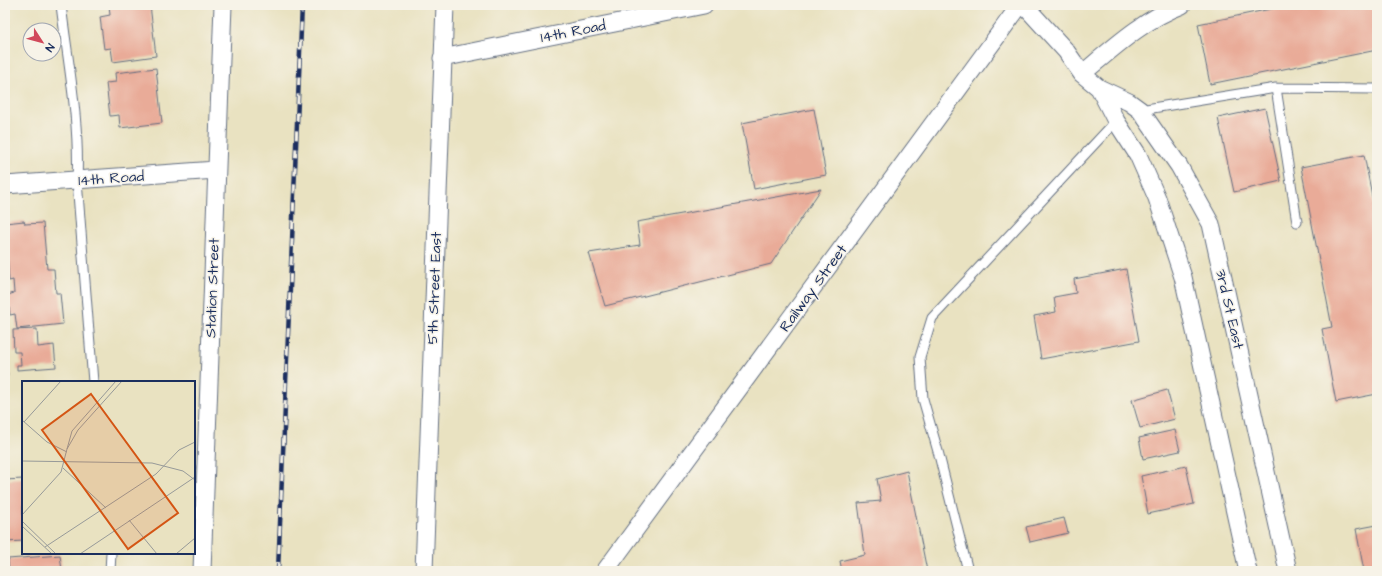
<svg xmlns="http://www.w3.org/2000/svg" width="1382" height="576" font-family="'Architects Daughter',sans-serif">
	<style>
		.building { fill: #e9ab98 }
		.lines { fill: none; stroke-linecap: round; stroke-linejoin: round }
		.service-casing { stroke: #636e81; stroke-width: 11 }
		.minor-casing { stroke: #636e81; stroke-width: 19 }
		.service { stroke: #fff; stroke-width: 9 }
		.minor { stroke: #fff; stroke-width: 17 }
		.rail-casing { stroke: #1b2f5e; stroke-width: 4.5 }
		.rail { stroke: #f7f3e8; stroke-width: 3; stroke-dasharray: 9; stroke-linecap: butt }
		.labels { text-anchor: middle; stroke-width: 3; stroke-linejoin: round; paint-order: stroke }
		.street-label { font-size: 15px; fill: #1b2f5e; stroke: #f7f3e8 }
		.inset-road { fill: none; stroke: #979a99; stroke-width: 1 }
		.view { fill: #d45514; fill-opacity: 0.15; stroke: #d45514; stroke-width: 2 }
		.inset-edge { fill: none; stroke: #1b2f5e; stroke-width: 2 }
	</style>
	<rect width="100%" height="100%" fill="#f7f3e8"/>
	<filter id="ink" filterUnits="userSpaceOnUse"><feTurbulence type="fractalNoise" baseFrequency=".025" numOctaves="2"/><feDisplacementMap in="SourceGraphic" scale="8" xChannelSelector="R" yChannelSelector="G"/><feConvolveMatrix kernelMatrix="1 2 1 2 8 2 1 2 1" color-interpolation-filters="sRGB"/></filter>
	<filter id="wash" filterUnits="userSpaceOnUse"><feTurbulence type="fractalNoise" baseFrequency=".012" numOctaves="4" result="noise"/><feDisplacementMap in="SourceGraphic" scale="16" xChannelSelector="R" yChannelSelector="G"/><feGaussianBlur stdDeviation="0.9" result="paint"/><feColorMatrix in="noise" values="0 0 0 0 0 0 0 0 0 0 0 0 0 0 0 0 0 1.4 0 .05"/><feComposite in="paint" operator="in"/></filter>
	<g filter="url(#wash)">
		<rect width="100%" height="100%" fill="#e9e2c1"/>
		<g id="blocks">
			<!-- building -->
			<path class="building" d="M109,5H150L156,56L113,62L111,48L104,49L100,17L110,15Z
				M1290,5H1377V50L1210,84L1198,24Z
				M156,68L162,123L120,128L119,115L110,116L106,83L116,82L115,73Z
				M1265,108L1281,181L1234,192L1218,118Z
				M814,109L826,175L754,189L742,123Z
				M1364,155L1377,221V394L1336,402L1322,329L1332,327L1301,167Z
				M821,189L771,264L605,306L589,253L640,245L637,222Z
				M24,221L25,224L43,223L47,269H54L56,293H60L63,324L17,329L15,314L10,315L8,295L14,293L13,280L9,281L5,223Z
				M1126,269L1139,341L1041,359L1034,316L1056,312L1054,297L1076,293L1074,279Z
				M37,329L38,347L54,345L56,367L17,370V365H21L20,352H14L13,330Z
				M5,354L8,375H5Z
				M1167,390L1175,419L1140,428L1132,400Z
				M1175,430L1180,451L1143,459L1139,438Z
				M1186,466L1194,504L1148,514L1141,476Z
				M907,471L927,571H842L840,561L865,555L858,503L881,501L877,479Z
				M23,479V541L5,542V480Z
				M1064,518L1068,533L1030,542L1026,527Z
				M1377,525V571H1364L1356,529Z
				M60,555L62,571H9L8,559Z"/>
		</g>
	</g>
	<g filter="url(#ink)">
		<use href="#blocks" fill-opacity="0" stroke="#636e81" stroke-width="1"/>
		<g class="lines">
			<!-- service casing -->
			<g class="service-casing">
				<path id="service" d="M61,5C68,63 80,122 77,181L93,382
					M1276,88L1297,222
					M1140,110L1276,88L1377,89
					M110,571L111,553
					M968,571L939,455L923,399L920,357L932,318L1116,121"/>
			</g>
			<!-- minor casing -->
			<g class="minor-casing">
				<path id="minor" d="M1024,5L1066,51L1082,74L1099,88L1129,102L1140,110L1179,166L1211,224L1288,571
					M442,58L704,5
					M1082,74C1113,48 1144,19 1182,5
					M1099,88L1116,121L1138,155L1157,198L1183,277L1248,571
					M5,185L216,170
					M202,571L223,5
					M424,571L445,5
					M605,571L1020,5"/>
			</g>
			<!-- service -->
			<use href="#service" class="service"/>
			<!-- minor -->
			<use href="#minor" class="minor"/>
			<!-- rail casing -->
			<g class="rail-casing">
				<path id="rail" d="M278,571L302,5"/>
			</g>
			<!-- rail -->
			<use href="#rail" class="rail"/>
		</g>
	</g>
	<g class="labels">
		<!-- street labels -->
		<g class="street-label">
			<text transform="translate(573 31) rotate(-11)" y="5">14th Road</text>
			<text transform="translate(111 178) rotate(-4)" y="5">14th Road</text>
			<text transform="translate(212 288) rotate(-88)" y="5">Station Street</text>
			<text transform="translate(434 288) rotate(-88)" y="5">5th Street East</text>
			<text transform="translate(813 288) rotate(-54)" y="5">Railway Street</text>
			<text transform="translate(1230 309) rotate(77)" y="5">3rd St East</text>
		</g>
	</g>
	<!-- overview -->
	<g transform="translate(22 381)">
		<rect width="173" height="173" fill="#e9e2c1"/>
		<path class="inset-road" d="M0,39L25,61L45,71M2,41L39,0M45,68L50,50L94,0M0,80L130,82L161,90L173,99M41,87L84,127M0,134L39,91L45,68L56,49L100,0M107,139L135,173M0,140L34,173M0,145L30,173M23,166L134,93L157,69L173,61M58,173L173,96M154,173L173,157"/>
		<path class="view" d="M69,13L156,132L106,168L20,49Z"/>
		<rect width="173" height="173" class="inset-edge"/>
	</g>
	<!-- margin -->
	<rect width="1382" height="576" fill="none" stroke="#f7f3e8" stroke-width="20"/>
	<!-- north arrow -->
	<g transform="translate(42 42) rotate(126)"><circle r="19" fill="#f7f3e8" stroke="#9fa5b1"/>
	<path d="M0-3L7 15L0 10L-7 15Z" fill="#d1495b"/>
	<text y="-6" font-size="11" font-weight="bold" text-anchor="middle" fill="#1b2f5e">N</text>
	</g>
</svg>
